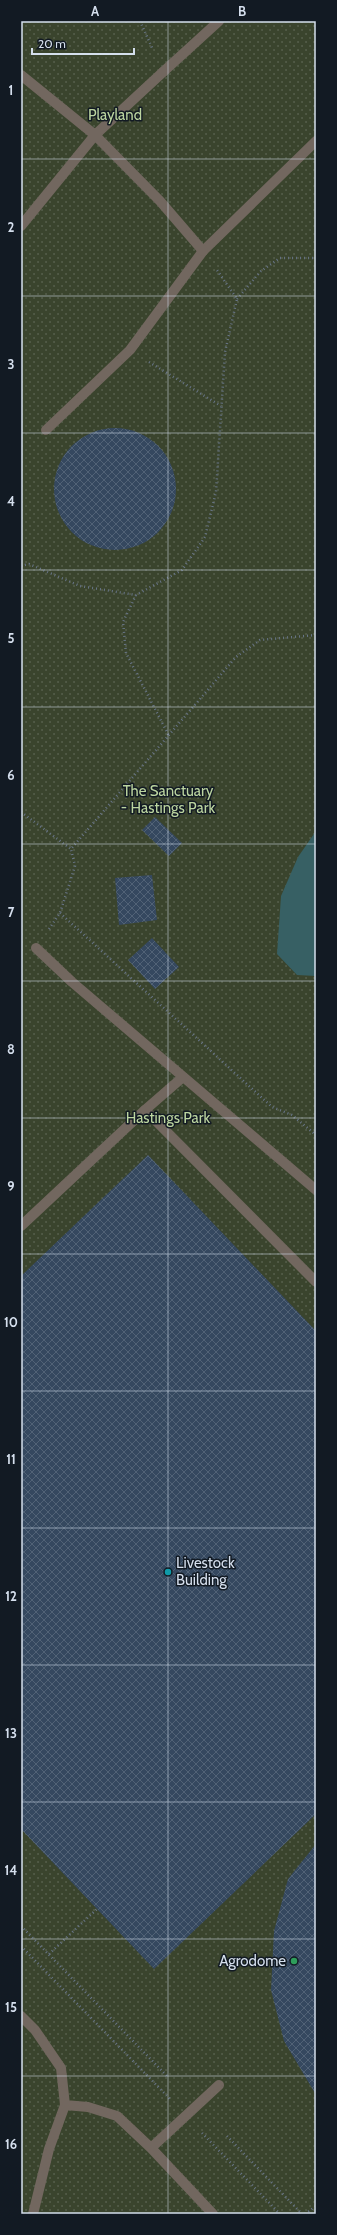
<svg xmlns="http://www.w3.org/2000/svg" width="337" height="2235" font-family="Cabin,sans-serif">
	<style>
		.park { fill: url(#park-dots) }
		.water { fill: #376064 }
		.building { fill: url(#building-cross-hatch) }
		.lines { fill: none; stroke-linecap: round; stroke-linejoin: round }
		.path { stroke: #697689; stroke-width: 2.5; stroke-dasharray: 1 3; stroke-linecap: butt }
		.lane { stroke: #72675f; stroke-width: 10 }
		.street { stroke: #72675f; stroke-width: 10 }
		.grid { fill: none; stroke: #d5dfed; stroke-width: 1; stroke-opacity: 0.55 }
		.culture-dot { fill: #0f9aa8; stroke: #121a23; stroke-width: 1.5 }
		.leisure-dot { fill: #2e9e5b; stroke: #121a23; stroke-width: 1.5 }
		.labels { text-anchor: middle; stroke-width: 3; stroke-linejoin: round; paint-order: stroke }
		.park-label { font-size: 15px; fill: #bcd5a0; stroke: #121a23 }
		.poi-label { font-size: 15px; fill: #d5dfed; stroke: #121a23; text-anchor: start }
		.neatline { fill: none; stroke: #d5dfed; stroke-width: 1.5 }
		.grid-label { font-size: 13px; text-anchor: middle; font-weight: bold; fill: #d5dfed }
	</style>
	<defs>
		<pattern id="park-dots" width="8" height="8" patternUnits="userSpaceOnUse"><rect width="8" height="8" fill="#3a442d"/><path d="M2 2h.1M6 6h.1" fill="none" stroke="#565f4c" stroke-width="1.8" stroke-linecap="round"/></pattern>
		<pattern id="building-cross-hatch" width="8" height="8" patternUnits="userSpaceOnUse"><rect width="8" height="8" fill="#35485f"/><path d="M0 0l8 8M0 8l8-8" fill="none" stroke="#516276"/></pattern>
	</defs>
	<rect width="100%" height="100%" fill="#223247"/>
	<!-- park -->
	<path class="park" d="M21,21H316V2214H21Z"/>
	<!-- water -->
	<path class="water" d="M316,831V976L297,975L277,954L281,896L298,857Z"/>
	<!-- building -->
	<path class="building" d="M54 489a61 61 0 1 1 122 0a61 61 0 1 1-122 0Z
		M155,817L182,843L169,856L142,830Z
		M152,875L157,920L119,925L115,878Z
		M152,938L179,967L155,989L128,960Z
		M148,1155L316,1331V1814L154,1969L21,1829V1276Z
		M316,1844V2095L284,2041L271,1990L274,1931L288,1879Z"/>
	<g class="lines">
		<!-- path -->
		<path class="path" d="M140,21L153,50
			M237,299L261,271L280,258H316
			M149,362L221,406
			M21,566L29,564L80,586L136,595L182,570L205,537L216,492L225,352L237,299L217,270
			M136,595L123,622L126,653L169,736
			M21,812L71,849
			M60,913L272,1107L292,1115L316,1135
			M49,929L60,913L75,866L71,849L236,657L260,640L316,635
			M21,1926L167,2076
			M21,1946L170,2099
			M49,1954L97,1909
			M202,2133L280,2214
			M227,2136L302,2214
			M305,2214L316,2206"/>
		<!-- lane -->
		<path class="lane" d="M163,72L219,21
			M46,430L130,350L203,251L316,141
			M21,1226L145,1110
			M21,2016L35,2030L61,2068L65,2105L49,2149L33,2214
			M65,2105L88,2107L117,2116L151,2148L219,2085
			M151,2148L213,2214"/>
		<!-- street -->
		<path class="street" d="M21,75L95,135L160,201L203,251
			M21,226L95,135L163,72
			M36,948L72,982L316,1190
			M183,1077L145,1110L316,1282"/>
	</g>
	<!-- grid -->
	<path class="grid" d="M168,21V2214M21,159H316M21,296H316M21,433H316M21,570H316M21,707H316M21,844H316M21,981H316M21,1118H316M21,1254H316M21,1391H316M21,1528H316M21,1665H316M21,1802H316M21,1939H316M21,2076H316"/>
	<!-- markers -->
	<circle class="culture-dot" cx="168" cy="1572" r="4"/>
	<circle class="leisure-dot" cx="294" cy="1961" r="4"/>
	<g class="labels">
		<!-- park labels -->
		<g class="park-label">
			<text x="115" y="120">Playland</text>
			<text x="168" y="796">The Sanctuary<tspan x="168" dy="17">- Hastings Park</tspan></text>
			<text x="168" y="1123">Hastings Park</text>
		</g>
		<!-- poi labels -->
		<g class="poi-label">
			<text x="176" y="1568">Livestock<tspan x="176" dy="17">Building</tspan></text>
			<text x="286" y="1966" text-anchor="end">Agrodome</text>
		</g>
	</g>
	<!-- border -->
	<rect width="337" height="2235" fill="none" stroke="#121a23" stroke-width="44"/>
	<!-- scale -->
	<path d="M32 48v6h102v-6" fill="none" stroke="#d5dfed" stroke-width="2"/>
	<text x="38" y="48" font-size="12" fill="#d5dfed" stroke="#121a23" stroke-width="3" paint-order="stroke">20 m</text>
	<rect x="22" y="22" width="293" height="2191" class="neatline"/>
	<g class="grid-label">
		<text x="95" y="16">A</text>
		<text x="242" y="16">B</text>
		<text x="11" y="95">1</text>
		<text x="11" y="232">2</text>
		<text x="11" y="369">3</text>
		<text x="11" y="506">4</text>
		<text x="11" y="643">5</text>
		<text x="11" y="780">6</text>
		<text x="11" y="917">7</text>
		<text x="11" y="1054">8</text>
		<text x="11" y="1191">9</text>
		<text x="11" y="1327">10</text>
		<text x="11" y="1464">11</text>
		<text x="11" y="1601">12</text>
		<text x="11" y="1738">13</text>
		<text x="11" y="1875">14</text>
		<text x="11" y="2012">15</text>
		<text x="11" y="2149">16</text>
	</g>
</svg>
